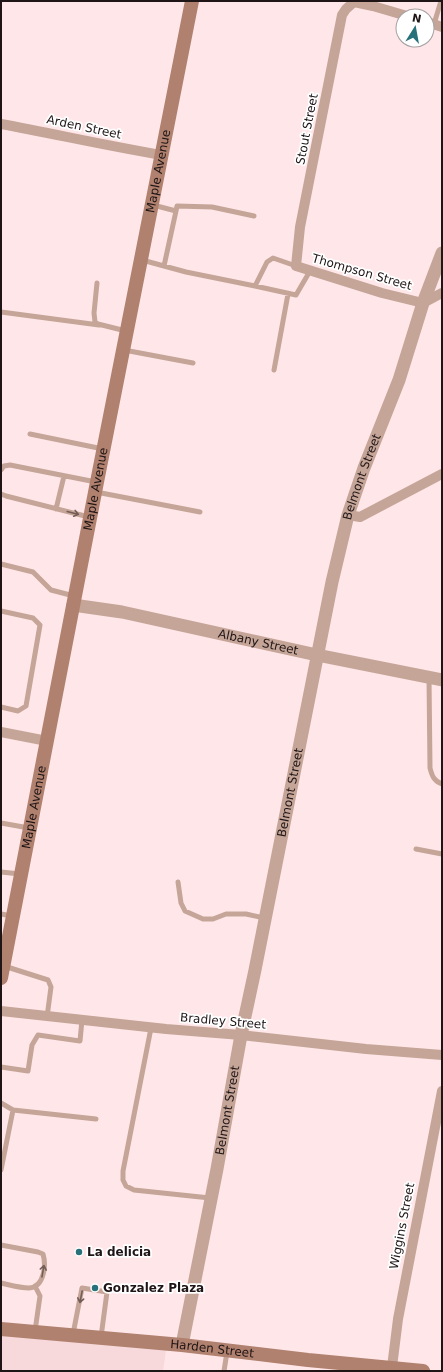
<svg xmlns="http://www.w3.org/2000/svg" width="443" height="1372" font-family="'DejaVu Sans',sans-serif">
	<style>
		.built { fill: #f7d8db }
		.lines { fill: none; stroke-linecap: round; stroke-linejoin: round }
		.service { stroke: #c5a597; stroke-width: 5 }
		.minor { stroke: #c5a597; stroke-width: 10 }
		.tertiary { stroke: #c5a597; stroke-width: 13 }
		.secondary { stroke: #b0816e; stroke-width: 14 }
		.oneway { stroke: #725d56 }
		.poi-dot { fill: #28717a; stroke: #fff; stroke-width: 1.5 }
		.labels { text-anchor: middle; stroke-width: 3.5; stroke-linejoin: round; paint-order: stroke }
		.street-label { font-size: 12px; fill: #1f1516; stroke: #fff }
		.poi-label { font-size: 12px; font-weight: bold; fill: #1f1516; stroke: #fff; text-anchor: start }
	</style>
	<rect width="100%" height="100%" fill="#ffe6e9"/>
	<!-- built -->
	<path class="built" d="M1,1334L166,1350L163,1371H1Z"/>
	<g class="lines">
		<!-- service -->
		<path class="service" d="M434,24L441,1
			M153,205L176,211L164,266
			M176,211L177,206L212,207L254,216
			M142,260L186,272L255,286L267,262L273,258L296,266
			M97,283L94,313L95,322L98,324L126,331
			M255,286L296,295L310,271
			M1,312L99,325
			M124,350L193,363
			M274,370L288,294
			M30,434L103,449
			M1,470L4,466L10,465L96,482
			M96,492L200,512
			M1,494L6,496L89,517
			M56,509L64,476
			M1,564L33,572L51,590L74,596
			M1,611L33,618L40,625L26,706L18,711L1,707
			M429,678L430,768C432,776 434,781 442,784
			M1,823L29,828
			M416,849L442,854
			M1,872L20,874
			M178,882L181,903L185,911L203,919H213L226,914H246L264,918
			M1,914L12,916
			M4,966L48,980L51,987L47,1017
			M151,1028L123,1171V1180L126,1186L134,1190L210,1198
			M1,1067L28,1071L32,1045L38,1035L80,1041L82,1020
			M1,1103L13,1110L1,1170
			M13,1110L96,1119
			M1,1245L38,1252L43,1254C46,1264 45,1287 29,1288C21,1288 10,1285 1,1283
			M35,1286L40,1296L35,1331
			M73,1334L82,1288L107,1292L101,1337
			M224,1371L227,1352"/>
		<!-- minor -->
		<path class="minor" d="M407,16L373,6L354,2L346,9L342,15L300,227L296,266L382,293L423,303L442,293
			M427,22L442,27
			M1,124C55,134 108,146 162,155
			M348,515L360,517L442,474
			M1,732L47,741
			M1,1011L166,1029L241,1035L366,1049L442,1055
			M392,1367L398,1319L442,1091"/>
		<!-- tertiary -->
		<g class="tertiary">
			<path id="s1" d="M73,605L122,612L317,655L442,680"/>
			<path id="s2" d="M182,1345L217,1169L241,1035L255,970L332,582L348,515L364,468L399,380L423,303L442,253"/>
		</g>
		<!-- secondary -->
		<g class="secondary">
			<path id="s3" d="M1,978L97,482L192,1"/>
			<path id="s4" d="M1,1329L182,1345L308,1360L423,1371"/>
		</g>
	</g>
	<!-- one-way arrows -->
	<defs><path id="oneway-shaft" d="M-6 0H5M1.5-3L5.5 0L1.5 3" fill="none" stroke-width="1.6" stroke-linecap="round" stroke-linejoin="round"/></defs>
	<g class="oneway">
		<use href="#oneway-shaft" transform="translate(73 513) rotate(14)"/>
		<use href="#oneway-shaft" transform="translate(43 1271) rotate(-80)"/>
		<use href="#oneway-shaft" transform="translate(81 1297) rotate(101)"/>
	</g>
	<!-- markers -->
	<g class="poi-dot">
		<circle cx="79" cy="1252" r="4"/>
		<circle cx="95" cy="1288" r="4"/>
	</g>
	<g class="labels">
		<!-- street labels -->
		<g class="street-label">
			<text transform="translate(84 127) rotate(12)" y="4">Arden Street</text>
			<text transform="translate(307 129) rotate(-79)" y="4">Stout Street</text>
			<text dy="4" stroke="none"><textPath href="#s3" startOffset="822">Maple Avenue</textPath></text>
			<text transform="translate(362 272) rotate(16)" y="4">Thompson Street</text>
			<text dy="4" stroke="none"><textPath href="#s2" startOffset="887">Belmont Street</textPath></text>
			<text dy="4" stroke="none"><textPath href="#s3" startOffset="498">Maple Avenue</textPath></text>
			<text dy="4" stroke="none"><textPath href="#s1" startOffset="189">Albany Street</textPath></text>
			<text dy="4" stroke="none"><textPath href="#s2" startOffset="563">Belmont Street</textPath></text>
			<text dy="4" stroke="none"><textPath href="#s3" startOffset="174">Maple Avenue</textPath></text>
			<text transform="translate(223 1021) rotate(5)" y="4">Bradley Street</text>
			<text dy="4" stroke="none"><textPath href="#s2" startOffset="239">Belmont Street</textPath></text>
			<text transform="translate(402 1226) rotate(-79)" y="4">Wiggins Street</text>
			<text dy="4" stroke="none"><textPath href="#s4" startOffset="212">Harden Street</textPath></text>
		</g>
		<!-- poi labels -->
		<g class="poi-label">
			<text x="87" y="1256">La delicia</text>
			<text x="103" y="1292">Gonzalez Plaza</text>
		</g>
	</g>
	<!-- border -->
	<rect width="443" height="1372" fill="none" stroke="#1f1516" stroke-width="4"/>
	<!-- north arrow -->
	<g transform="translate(415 28) rotate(11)"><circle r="19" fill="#ffffff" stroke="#a5a1a2"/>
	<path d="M0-3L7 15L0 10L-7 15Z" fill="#28717a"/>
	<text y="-6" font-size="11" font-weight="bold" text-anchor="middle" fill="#1f1516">N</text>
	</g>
</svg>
